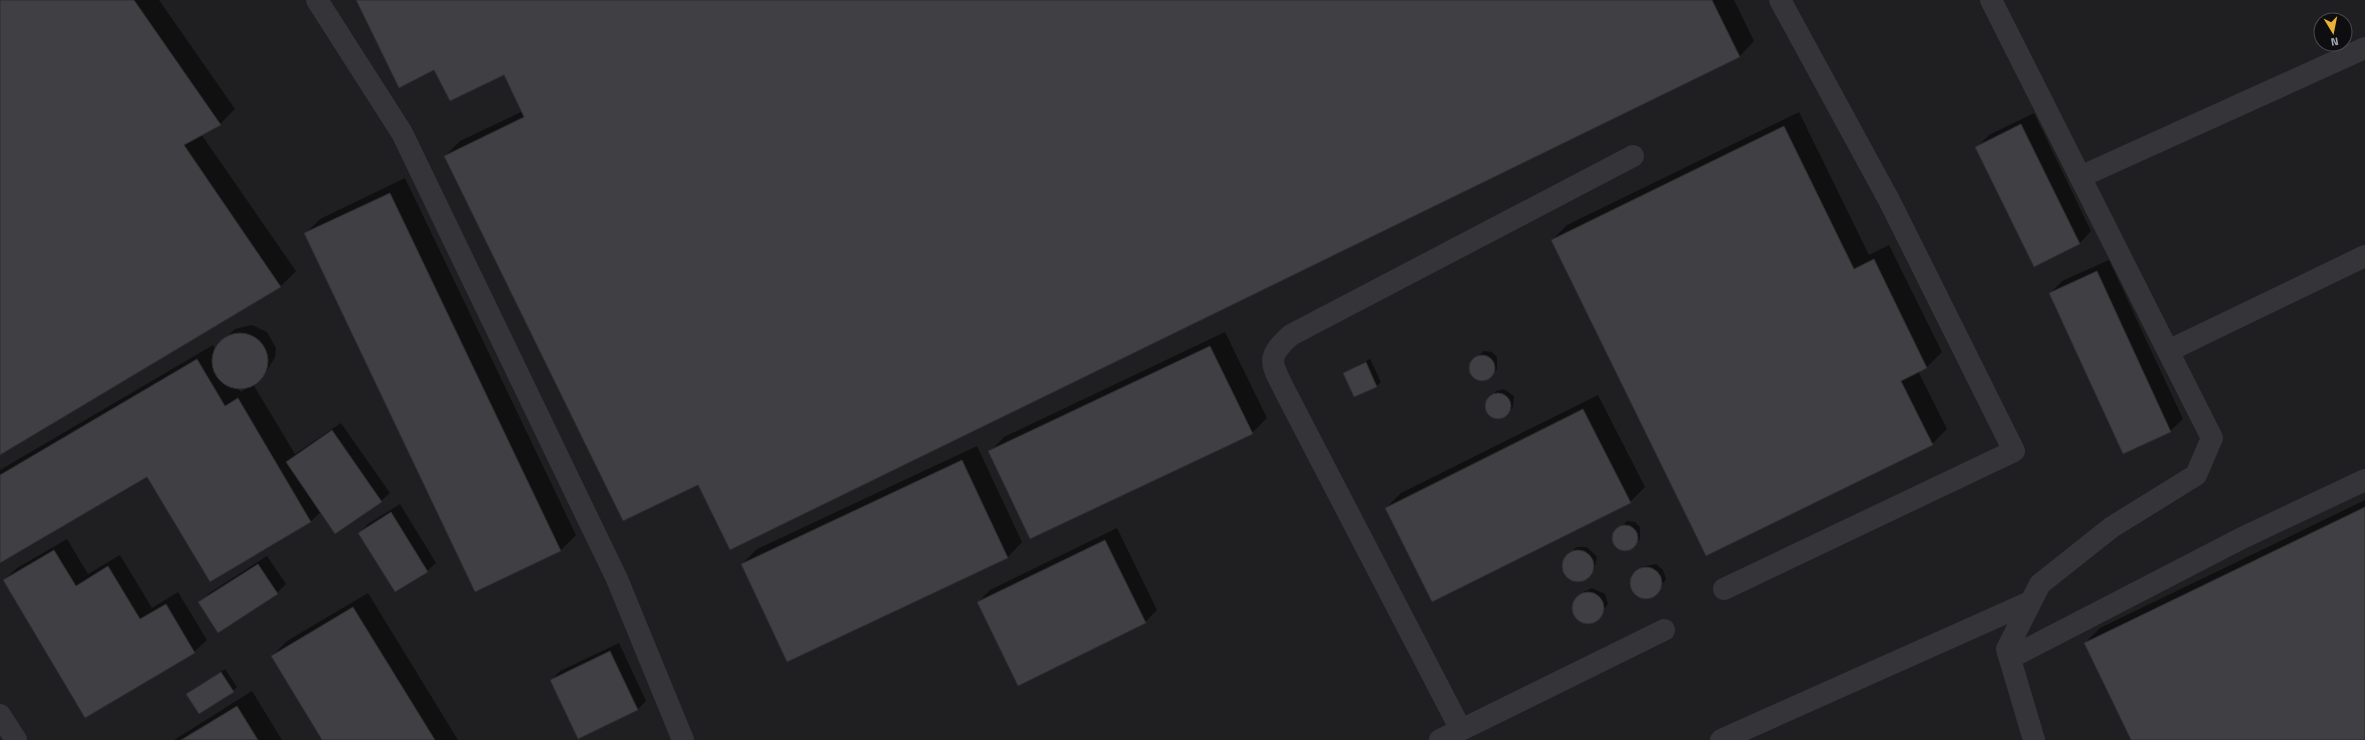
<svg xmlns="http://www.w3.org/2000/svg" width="2365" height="740" font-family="'Titillium Web',sans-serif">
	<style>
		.built { fill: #1f1e21; fill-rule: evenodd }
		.shadow { fill: #0007; fill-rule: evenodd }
		.building { fill: #3f3f44; stroke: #2d2c30 }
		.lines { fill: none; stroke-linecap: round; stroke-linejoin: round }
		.minor { stroke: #343439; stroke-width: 22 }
	</style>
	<rect width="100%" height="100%" fill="#121214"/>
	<!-- built -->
	<path class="built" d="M0,0H2365V740H0ZM2321,20H2345V44H2321Z"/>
	<!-- shadow -->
	<path class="shadow" d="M0,0H159L235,109L220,124L201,134L296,271L281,286L0,454Z
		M357,0H1734L1754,41L1740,56L445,156L460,141L523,111L504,74L435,69Z
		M1799,112L1869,255L1889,245L1942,352L1927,367L1918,371L1947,429L1932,444L1552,240L1567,225Z
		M2034,113L2091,231L2079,244L1977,147L1989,135Z
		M405,178L576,535L561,550L476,591L305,234L320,219Z
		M2109,260L2183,419L2170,431L2050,293L2062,281Z
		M252,325L267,332L276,348L275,357L266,372L253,384L295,454L341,423L390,493L381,501L321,512L311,521L210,581L147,475L0,562V470L213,345L216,351L219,344L235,329ZM249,386L241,392L238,388H241Z
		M1225,332L1267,418L1252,433L990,452L1004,437Z
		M1484,351L1492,352L1497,357V369L1486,379L1479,380L1470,372L1472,361Z
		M1370,359L1381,382L1376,386L1344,373Z
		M1504,389L1514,396L1513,407L1503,418L1491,416L1486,410V403L1496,391Z
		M1598,395L1645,487L1630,502L1386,508L1401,493Z
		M977,446L1022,542L1008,557L742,564L757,549Z
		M2365,500V740H2132L2085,643L2100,628Z
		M400,504L436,563L427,571L359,533L368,524Z
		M1627,521L1635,522L1640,527V539L1630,549L1618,548L1613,541L1614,534Z
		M1117,528L1157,610L1145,622L978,602L990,590Z
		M67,539L88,574L120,555L152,608L178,592L207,640L194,652L4,580L17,568Z
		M1577,547H1587L1597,557L1594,570L1582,580H1572L1565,573L1563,563L1568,554Z
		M267,556L286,584L277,593L199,603L208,594Z
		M1656,564L1663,570L1666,579L1655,596L1645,598L1633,590L1632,580L1641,567Z
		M1592,588L1605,594L1608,604L1596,620L1587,623L1578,618L1574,605L1583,592Z
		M368,593L458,740H323L272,656L287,641Z
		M619,643L646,701L637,710L551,680L560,671Z
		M225,669L237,687L233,691L187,694Z
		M252,691L282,740H174Z"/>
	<!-- building -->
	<path class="building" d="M0,0H134L221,125L184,145L281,287L0,455Z
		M356,0H1712L1740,57L730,550L698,485L623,521L444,156L524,117L504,75L450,101L434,70L399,88Z
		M2021,124L2080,244L2034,267L1975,147Z
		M1784,126L1854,269L1874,259L1927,368L1901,381L1933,445L1706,556L1551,240Z
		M390,193L561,551L475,592L304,233Z
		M2097,271L2171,432L2123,454L2049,293Z
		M212 361a28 28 0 1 1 56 0a28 28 0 1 1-56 0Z
		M1210,346L1253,434L1030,539L988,451Z
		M1469 368a13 13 0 1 1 26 0a13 13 0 1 1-26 0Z
		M197,359L225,406L238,398L311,522L210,582L147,477L0,563V475Z
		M1366,362L1377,387L1354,397L1343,373Z
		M1485 406a13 13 0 1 1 26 0a13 13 0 1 1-26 0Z
		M1583,409L1631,503L1432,602L1385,508Z
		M332,430L382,502L335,534L286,462Z
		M962,460L1008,558L787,662L741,564Z
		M2365,507V740H2131L2084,643Z
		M391,512L428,572L395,592L358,533Z
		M1612 538a13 13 0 1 1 26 0a13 13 0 1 1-26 0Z
		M1105,540L1146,623L1018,686L977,602Z
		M54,550L76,586L108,566L140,619L166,604L195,653L85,718L3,580Z
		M1562 566a16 16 0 1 1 32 0a16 16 0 1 1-32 0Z
		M258,564L278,594L218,633L198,602Z
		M1630 583a16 16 0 1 1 32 0a16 16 0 1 1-32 0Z
		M1572 608a16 16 0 1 1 32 0a16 16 0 1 1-32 0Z
		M353,607L435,740H322L271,656Z
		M610,651L638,710L578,739L550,680Z
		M221,672L234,692L199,714L186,694Z
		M237,706L258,740H181Z"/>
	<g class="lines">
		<!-- minor -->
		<path class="minor" d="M317,0L402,133L617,579L683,740
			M1991,0L2168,351
			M2080,177L2365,48
			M1724,589L2014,451L1890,202L1780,0
			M2010,658L2242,538L2365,480
			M0,715L16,740
			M1461,730L1664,630
			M1440,740L1461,730L1286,393C1272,364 1264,359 1291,335L1633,156
			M1721,740L2030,602
			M2034,740L2007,649L2040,584L2112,527L2196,475L2212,438L2168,351L2365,256"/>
	</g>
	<!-- north arrow -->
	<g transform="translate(2333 32) rotate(170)"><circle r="19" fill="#0e0d0f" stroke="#4a4b51"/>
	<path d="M0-3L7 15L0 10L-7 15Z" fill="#ebb234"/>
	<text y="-6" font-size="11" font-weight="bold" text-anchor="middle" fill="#a4a9b4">N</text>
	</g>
</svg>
